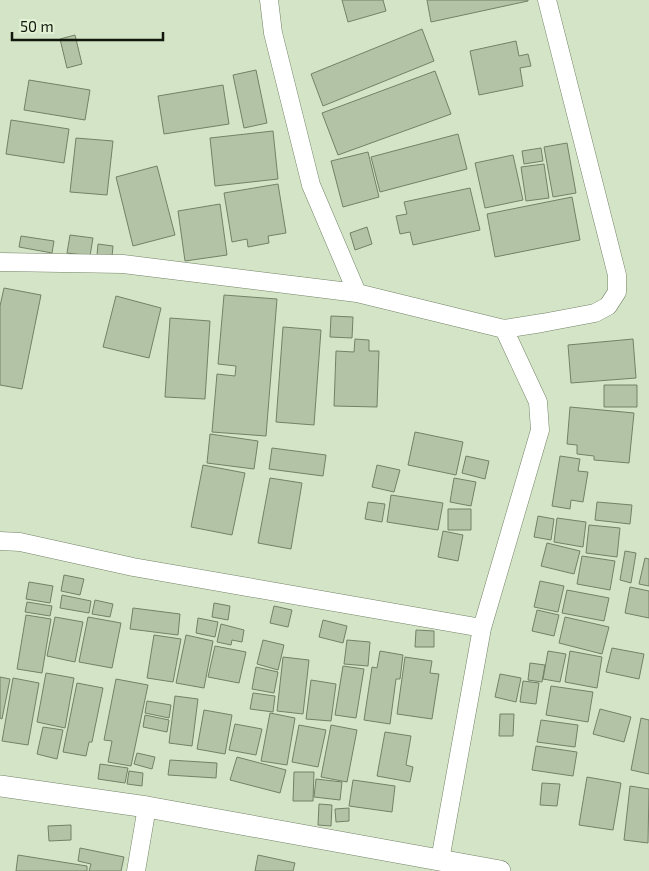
<svg xmlns="http://www.w3.org/2000/svg" width="649" height="871" font-family="'Exo 2',sans-serif">
	<style>
		.building { fill: #b3c3a6; stroke: #738267 }
		.lines { fill: none; stroke-linecap: round; stroke-linejoin: round }
		.minor-casing { stroke: #748367; stroke-width: 19 }
		.tertiary-casing { stroke: #748367; stroke-width: 22 }
		.minor { stroke: #fff; stroke-width: 18 }
		.tertiary { stroke: #fff; stroke-width: 21 }
	</style>
	<rect width="100%" height="100%" fill="#d4e5c7"/>
	<!-- building -->
	<path class="building" d="M342,0H383L386,11L348,22Z
		M427,0H528V1L431,22Z
		M422,29L434,61L323,106L311,74Z
		M75,35L82,64L67,68L60,39Z
		M516,41L519,56L528,54L531,66L520,68L523,86L479,95L470,51Z
		M256,70L267,123L244,128L233,75Z
		M435,71L451,114L338,155L322,113Z
		M29,80L90,90L85,120L24,110Z
		M223,85L229,124L164,134L158,96Z
		M11,120L69,129L64,163L6,154Z
		M273,131L278,179L215,186L210,138Z
		M458,134L467,169L380,192L371,157Z
		M76,138L113,141L107,195L70,192Z
		M567,143L576,193L553,197L544,147Z
		M541,148L543,161L524,164L522,151Z
		M368,152L379,197L343,207L331,161Z
		M513,155L523,200L485,208L475,163Z
		M544,164L549,198L526,201L521,167Z
		M157,166L175,235L133,246L116,177Z
		M278,184L286,233L268,236L269,243L248,247L247,239L232,242L224,193Z
		M470,188L480,230L413,245L410,232L400,234L396,216L407,214L404,202Z
		M572,197L580,240L495,257L487,214Z
		M220,204L227,255L185,261L178,211Z
		M367,227L372,244L355,250L350,233Z
		M70,235L93,238L90,256L67,253Z
		M21,236L54,241L52,253L19,247Z
		M98,244L113,246L112,257L97,255Z
		M4,288L41,295L22,389L0,385V306Z
		M224,295L277,299L266,436L212,432L217,374L235,376L236,366L218,364Z
		M116,296L161,308L149,358L103,347Z
		M331,316L353,317L352,338L330,337Z
		M170,318L210,321L205,399L165,397Z
		M283,327L321,330L314,425L276,422Z
		M355,339L369,340V351H379L377,407L334,406L336,351L354,352Z
		M633,339L636,378L571,383L568,345Z
		M604,385H637V407H604Z
		M570,407L634,413L629,463L594,460V456L577,454V445L567,444Z
		M415,432L463,442L456,475L408,465Z
		M210,434L258,441L254,469L207,463Z
		M272,448L326,455L323,476L269,469Z
		M466,456L489,461L485,479L462,473Z
		M560,456L580,459L578,471L588,472L583,502L571,500L570,509L552,506Z
		M203,465L245,473L232,535L191,527Z
		M377,465L400,470L394,492L372,487Z
		M270,478L302,483L291,549L258,543Z
		M454,478L476,482L471,506L450,502Z
		M391,495L443,503L438,530L387,522Z
		M368,502L385,504L382,522L365,519Z
		M597,502L632,505L630,524L595,520Z
		M448,509H471V530H448Z
		M538,516L554,519L551,540L534,537Z
		M557,518L586,522L583,547L554,542Z
		M589,525L620,528L617,557L586,553Z
		M443,531L463,535L458,561L438,557Z
		M547,543L580,551L574,574L541,566Z
		M625,551L636,553L631,583L620,580Z
		M582,556L615,561L610,590L577,584Z
		M645,558L649,559V586L639,584Z
		M64,575L84,579L80,595L61,591Z
		M540,581L564,586L558,612L534,607Z
		M29,582L53,586L50,603L26,599Z
		M630,587L649,591V618L625,613Z
		M567,590L609,598L604,621L562,613Z
		M62,595L91,601L89,613L60,608Z
		M95,600L113,604L110,617L92,614Z
		M27,602L52,606L50,616L25,612Z
		M214,603L230,606L228,620L212,617Z
		M274,606L292,610L288,627L270,623Z
		M133,608L180,614L178,635L130,629Z
		M537,610L559,615L554,636L532,631Z
		M26,615L51,619L42,673L17,669Z
		M55,617L83,622L75,662L47,656Z
		M88,617L121,623L112,668L79,662Z
		M565,617L609,627L602,654L559,643Z
		M198,618L218,622L215,637L196,633Z
		M323,620L347,626L343,643L319,637Z
		M221,624L244,630L242,642L232,640L231,645L217,642Z
		M416,630L434,631V647H415Z
		M154,635L181,639L173,682L147,678Z
		M186,635L213,641L204,688L176,683Z
		M263,640L284,645L278,670L257,664Z
		M347,640L370,642L368,666L344,664Z
		M215,646L246,652L239,683L208,677Z
		M612,648L644,654L639,679L606,672Z
		M380,651L403,655L400,679H396L390,724L364,720L372,667L377,668Z
		M548,651L566,654L560,682L543,679Z
		M570,651L602,657L597,688L565,682Z
		M283,657L309,660L303,714L277,711Z
		M405,657L432,661L430,673L439,674L432,719L397,714Z
		M530,663L545,665L542,682L528,680Z
		M343,666L364,669L356,718L335,715Z
		M256,667L278,672L274,693L252,689Z
		M46,673L74,678L65,728L37,722Z
		M500,674L521,678L516,702L495,697Z
		M0,677L10,679L2,719L0,718Z
		M13,678L39,683L28,745L2,741Z
		M116,679L148,685L131,766L108,762L112,741L104,740Z
		M311,680L336,684L331,721L306,719Z
		M523,681L539,683L536,704L520,702Z
		M77,683L103,688L92,742H89L86,756L63,752Z
		M551,686L593,692L588,722L546,715Z
		M253,693L275,696L273,712L250,709Z
		M175,696L198,699L192,746L169,743Z
		M147,701L171,705L169,718L145,713Z
		M600,709L631,717L624,742L593,734Z
		M204,710L232,715L225,754L197,749Z
		M270,713L295,718L287,765L261,761Z
		M500,714H514L513,736H499Z
		M145,715L169,720L167,732L143,727Z
		M641,718L649,720V774L631,770Z
		M541,720L578,725L575,747L537,742Z
		M235,724L262,729L256,755L229,750Z
		M299,725L326,730L318,767L292,762Z
		M331,725L357,730L347,782L321,777Z
		M43,727L63,730L57,759L37,754Z
		M385,732L411,736L406,765L413,767L410,782L377,776Z
		M536,746L577,752L573,776L532,770Z
		M137,753L155,757L152,769L134,764Z
		M237,757L286,770L280,793L230,780Z
		M170,760L217,763L216,778L168,775Z
		M100,764L128,768L125,783L98,779Z
		M129,771L143,773L142,786L127,784Z
		M294,772H314L313,801H293Z
		M587,777L621,783L613,830L579,825Z
		M316,779L342,782L340,800L314,797Z
		M353,780L395,786L392,812L349,806Z
		M542,783L560,784L557,806L540,805Z
		M630,786L649,789L648,843L624,840Z
		M319,804L332,805L331,826L318,825Z
		M349,808V821L336,822L335,809Z
		M71,825V840L49,841L48,826Z
		M80,848L124,857L121,871H89L91,864L78,861Z
		M18,855L87,866V871H16Z
		M258,855L295,863L293,871H255Z"/>
	<g class="lines">
		<!-- minor casing -->
		<g class="minor-casing">
			<path id="minor" d="M269,0L273,33L311,185L357,293
				M0,262L123,264L357,293L504,329L542,323L595,313L608,306L617,292V275L547,0
				M0,541L20,542L133,567L482,628
				M440,860L482,628L540,430L538,402L504,329
				M136,871L147,807"/>
		</g>
		<!-- tertiary casing -->
		<g class="tertiary-casing">
			<path id="tertiary" d="M0,786L147,807L500,871"/>
		</g>
		<!-- minor -->
		<use href="#minor" class="minor"/>
		<!-- tertiary -->
		<use href="#tertiary" class="tertiary"/>
	</g>
	<!-- scale -->
	<path d="M12 32v8h151v-8" fill="none" stroke="#12170d" stroke-width="2.5"/>
	<text x="20" y="32" font-size="15" fill="#12170d" stroke="#e1f2d4" stroke-width="4" paint-order="stroke">50 m</text>
</svg>
